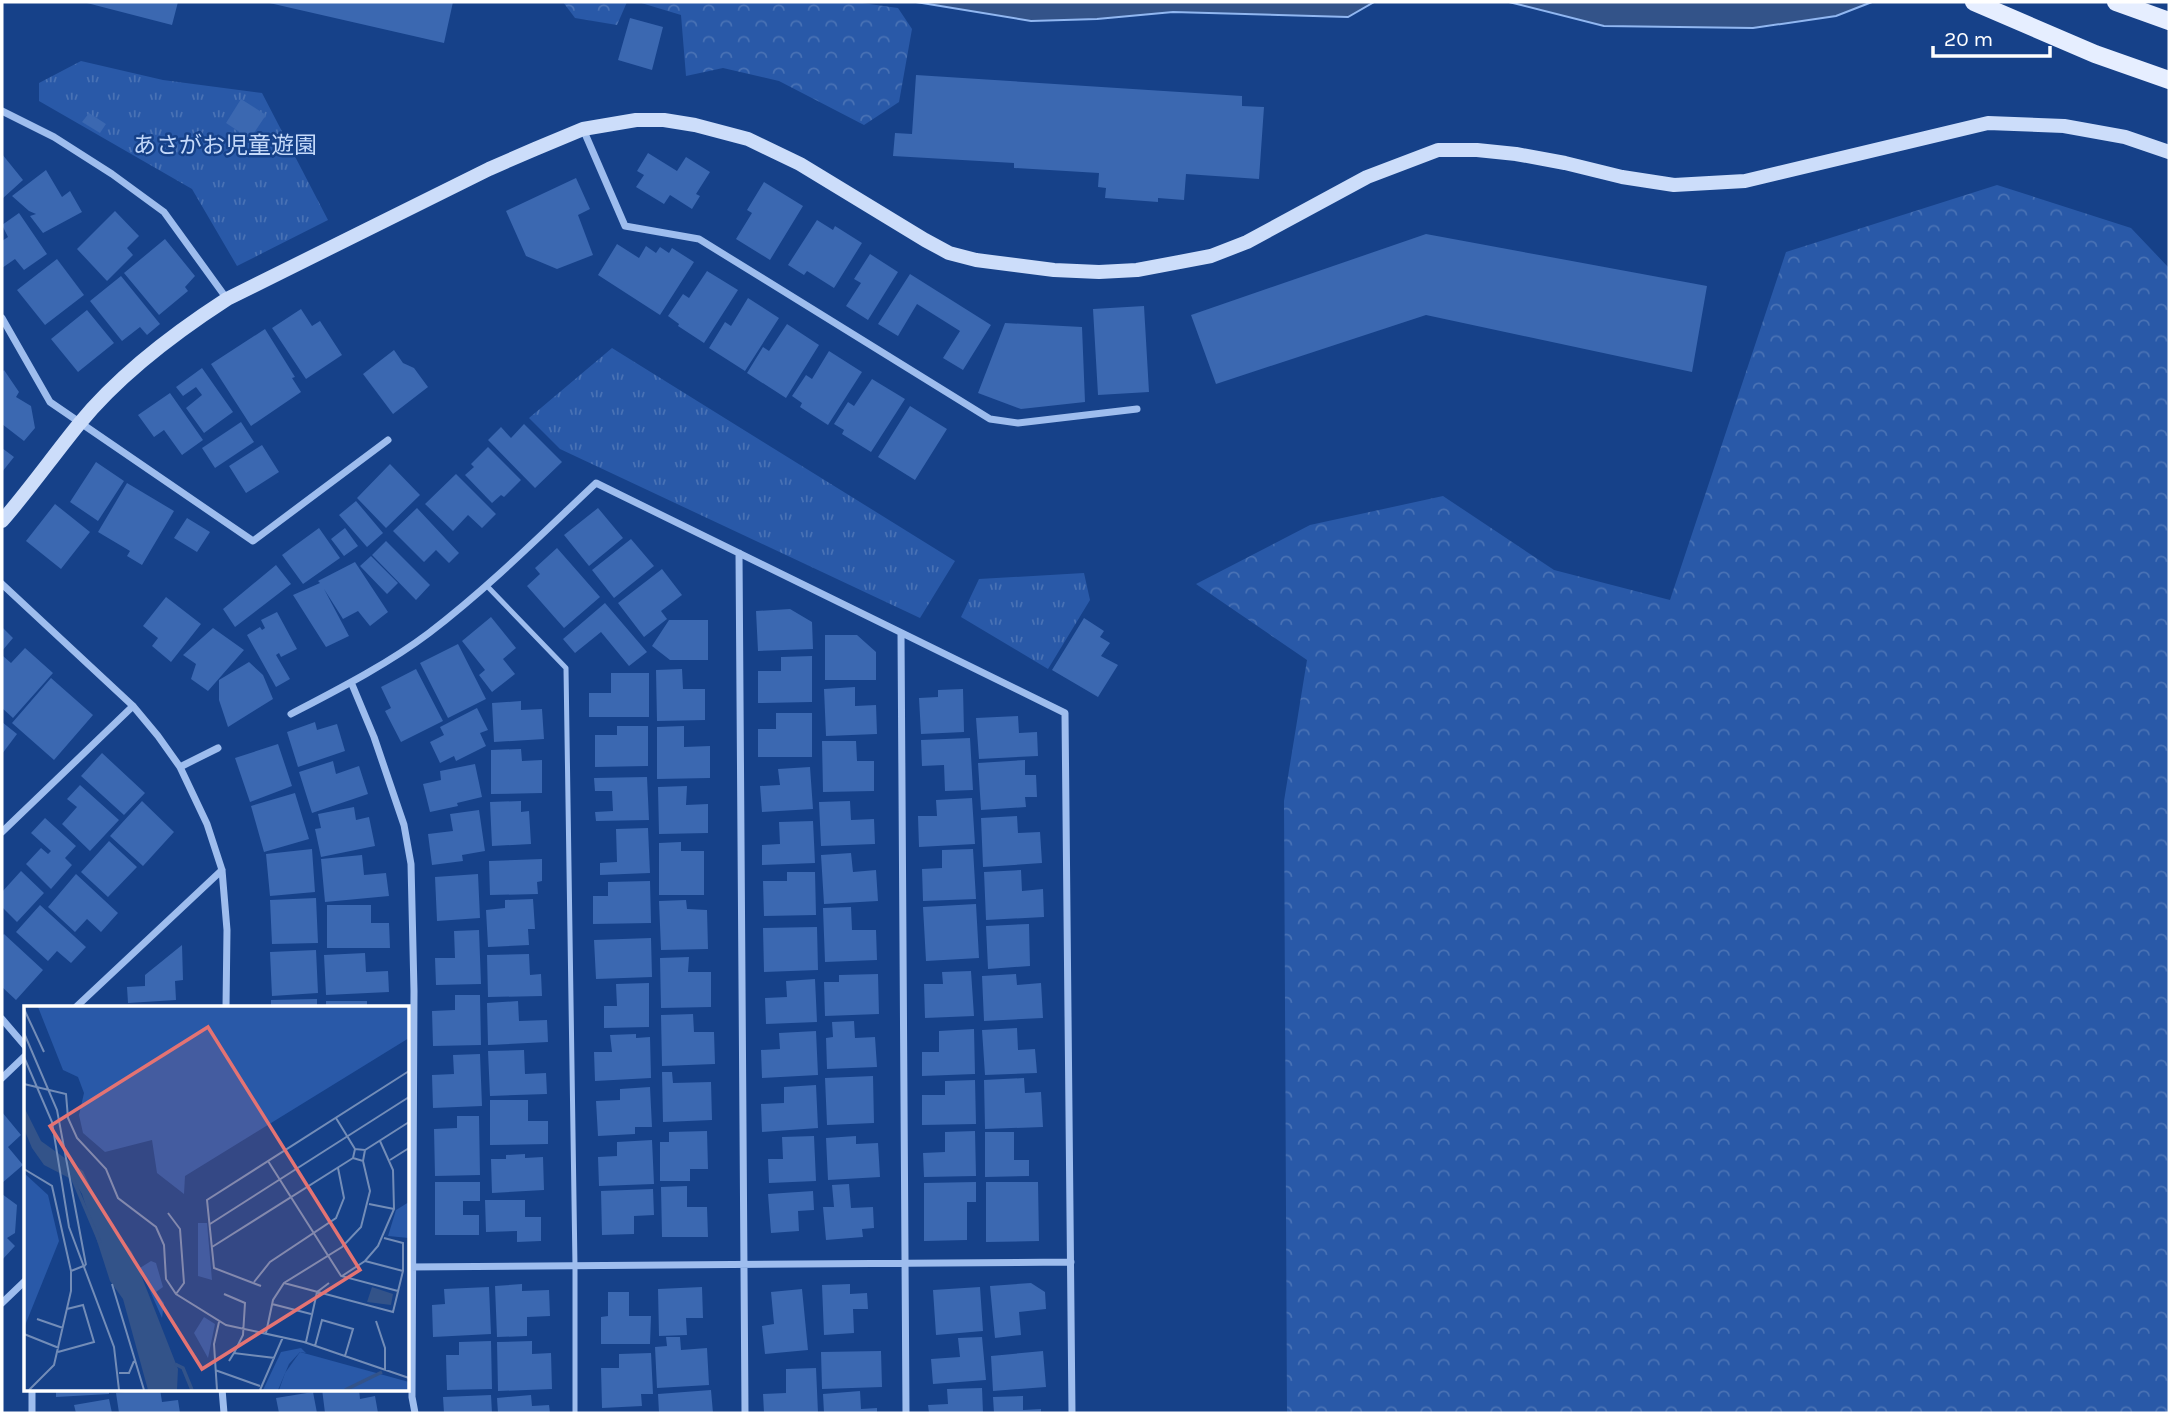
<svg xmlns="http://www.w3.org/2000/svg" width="2171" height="1415" font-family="Karla,'Noto Sans JP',sans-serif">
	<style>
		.forest { fill: url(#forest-crowns) }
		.park { fill: url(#park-tufts) }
		.water { fill: #335389; stroke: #91b7f1; stroke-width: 2 }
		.building { fill: #3b68b1 }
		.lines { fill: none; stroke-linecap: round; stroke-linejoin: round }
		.lane { stroke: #9ebdee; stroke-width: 5 }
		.street { stroke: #9ebdee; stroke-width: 7 }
		.secondary { stroke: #ccddfa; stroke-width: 14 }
		.primary { stroke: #e6eeff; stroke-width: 18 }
		.labels { text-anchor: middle; stroke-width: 5; stroke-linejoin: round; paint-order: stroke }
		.park-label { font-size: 23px; fill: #c4d9fa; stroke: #164189 }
		.inset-river { fill: none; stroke: #335389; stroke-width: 3.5 }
		.inset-road { fill: none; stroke: #738db8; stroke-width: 2 }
		.view { fill: #e47373; fill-opacity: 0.15; stroke: #e47373; stroke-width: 3.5 }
		.inset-edge { fill: none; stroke: #fff; stroke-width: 3.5 }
	</style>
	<defs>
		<pattern id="forest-crowns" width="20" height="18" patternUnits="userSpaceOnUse" patternTransform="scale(1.75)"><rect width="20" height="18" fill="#2959a8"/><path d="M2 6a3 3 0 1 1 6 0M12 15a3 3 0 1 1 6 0" fill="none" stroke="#4972b5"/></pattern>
		<pattern id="park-tufts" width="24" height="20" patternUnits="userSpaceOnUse" patternTransform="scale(1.75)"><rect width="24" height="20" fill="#2959a8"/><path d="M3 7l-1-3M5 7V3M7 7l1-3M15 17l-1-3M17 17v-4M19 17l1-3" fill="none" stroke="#4972b5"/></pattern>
	</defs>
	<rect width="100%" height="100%" fill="#164189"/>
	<!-- forest -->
	<path class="forest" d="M563,2H627L617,25L575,18Z
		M638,2H855L898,8L912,29L899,102L864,125L779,81L723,68L686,76L681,15Z
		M1997,185L2131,228L2169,268V1413H1287L1284,801L1307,660L1196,584L1310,525L1443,496L1554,570L1670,600L1786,252Z"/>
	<!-- park -->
	<path class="park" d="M81,61L163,80L262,93L328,220L237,266L192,189L39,101V83Z
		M612,348L955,561L920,618L560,449L529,418Z
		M1084,573L1090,600L1048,669L961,617L979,579Z"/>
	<!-- water -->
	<path class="water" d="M916,2H1374L1348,17L1173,12L1097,19L1031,21Z
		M1509,2H1872L1836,16L1753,28L1604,26Z"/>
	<!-- building -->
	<path class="building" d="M83,2H178L172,25Z
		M265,2H453L444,43Z
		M630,18L663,27L652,70L618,60Z
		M916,75L1242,96V106L1264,107L1259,179L1186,174L1184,200L1158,198V202L1105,198L1106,188L1098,187L1099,173L1014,168V163L893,156L895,133L912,134Z
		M241,99L266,115L250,139L226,123Z
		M89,113L106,124L100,133L82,122Z
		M648,153L677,171L686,157L710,172L696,194L700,196L692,209L670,195L664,204L636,187L644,175L637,171Z
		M2,154L23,180L2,199Z
		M46,170L62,197L70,191L82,212L43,233L30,216L36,214L29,211L12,196Z
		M576,178L590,209L578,215L593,255L557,269L526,256L506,211Z
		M764,182L803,206L770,260L736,239L752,213L747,210Z
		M115,211L139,236L127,248L133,255L107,281L77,249Z
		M19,213L47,254L24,270L15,259L2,268V241L8,237L2,225Z
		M817,220L833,230L835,226L862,243L834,288L807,271L804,275L788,265Z
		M1426,234L1707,286L1692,372L1426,315L1216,384L1191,315Z
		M165,239L195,276L185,287L188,291L159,315L124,273Z
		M617,244L639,258L646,246L656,253L660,247L669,253L672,248L694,262L660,315L598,275Z
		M870,254L898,272L868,320L846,306L861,283L854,279Z
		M57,259L84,295L45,325L17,290Z
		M707,271L738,290L704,343L678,326L679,324L668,316L683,294L689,298Z
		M910,274L991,325L963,370L943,358L960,331L917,304L898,336L878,324Z
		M121,276L160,324L147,335L140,327L122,341L90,301Z
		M748,298L779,318L745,371L709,348L725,322L731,326Z
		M1144,306L1149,392L1098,395L1093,309Z
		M301,309L312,326L320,321L342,355L306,379L272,328Z
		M87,310L114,343L78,372L51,339Z
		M1005,323L1082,327L1085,402L1021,409L978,393Z
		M787,324L819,345L786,398L747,373L763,347L769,351Z
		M265,329L295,377L292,378L301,392L251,426L211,364Z
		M394,350L403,363L414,368L428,387L393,414L363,374Z
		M829,351L862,372L828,425L800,407L802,403L792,396L806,375L812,379Z
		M202,368L233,412L204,433L186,408L202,395L196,387L183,396L176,387Z
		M4,370L19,392L16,397L31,406L35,428L24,441L2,424V373Z
		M872,379L905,399L871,452L842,434L844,430L834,424L848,402L854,406Z
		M170,393L203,440L182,455L164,430L154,437L138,415Z
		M910,406L947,429L915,480L878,457Z
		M241,422L254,442L215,468L202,448Z
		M524,424L562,462L535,488L488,440L501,427L511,438Z
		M262,445L279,472L246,493L229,466Z
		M488,447L521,480L504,497L501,495L492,503L465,475L474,467L471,464Z
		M2,448L14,457L2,472Z
		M96,462L124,481L98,521L70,502Z
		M390,464L420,495L386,528L357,498Z
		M456,474L496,514L482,528L468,515L453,531L425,504Z
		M127,483L174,511L142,565L127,556L130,551L98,532Z
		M356,501L383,533L367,547L339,515Z
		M55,504L90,532L61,569L26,541Z
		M417,508L459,553L449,563L436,550L424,562L393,531Z
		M598,508L623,538L589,566L564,535Z
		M187,518L210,532L197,552L174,538Z
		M319,528L340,558L303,584L282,555Z
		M345,528L358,546L344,556L331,539Z
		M631,539L654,566L614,598L592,570Z
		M386,541L430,585L416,600L372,555Z
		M557,548L600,597L564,628L527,586L540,574L535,568Z
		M371,556L398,583L387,594L360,566Z
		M355,562L388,612L370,626L358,611L343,619L324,589L349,636L326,647L293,595L320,583L318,581Z
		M276,565L291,584L235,627L223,609Z
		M662,569L682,595L661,611L667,619L644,637L618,603Z
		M166,597L201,624L171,662L152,646L158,638L143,626Z
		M605,603L647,652L629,666L601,632L575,653L563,639Z
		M790,609L812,622L813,649L758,651L756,611Z
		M277,612L297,649L281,657L279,653L276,655L290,679L276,687L247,635L260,627L262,630L265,628L261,620Z
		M491,617L516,648L503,659L515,674L492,692L479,675L485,670L462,641Z
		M1084,618L1104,631L1100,637L1110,643L1101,656L1118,665L1098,697L1052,670Z
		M669,620H708V660H670L652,646Z
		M2,627L13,638L2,651Z
		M213,628L244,650L208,691L191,679L196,664L183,655Z
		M825,635H857L876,652V680H825Z
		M458,644L486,699L448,718L420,663Z
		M25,648L53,673L13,718L2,708V657L3,656L11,663Z
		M812,656V702L758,703V671H781V657Z
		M249,662L263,675L273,699L228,727L219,700V680Z
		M416,669L443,721L401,742L385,711L391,708L381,687Z
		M682,669L683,689H705V720L657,721L656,670Z
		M611,673H649V717H589V693H611Z
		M51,678L93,715L54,760L12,723Z
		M855,687V706L876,705L877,734L826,736L824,689Z
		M963,689L964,732L921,734L919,698L938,697V690Z
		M521,701V710L542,709L544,739L494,742L492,703Z
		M477,708L488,730L480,733L486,746L456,761L454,756L440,763L430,742L444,735L440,727Z
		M776,713H812V757H758V729H776Z
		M1018,716L1019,733L1037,732L1038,756L979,759L976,718Z
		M2,722L17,734L2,754Z
		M315,722L317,730L337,724L345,751L298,767L287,732Z
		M617,726H648V766L595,767V735H617Z
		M684,726V747L710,746V778L657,779V727Z
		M970,738L973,790L945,791L944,765L922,766L921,740Z
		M822,741H856L857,761H874V791L823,792Z
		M278,744L292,786L250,802L235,758Z
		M521,749L522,761L542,760V793L491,794V750Z
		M102,753L145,793L124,815L81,776Z
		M1025,760V775H1036L1037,797H1025L1026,807L981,810L978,763Z
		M333,761L336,774L359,766L368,794L312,813L299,772Z
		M475,764L482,797L457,803L458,806L430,812L423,784L441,780L440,771Z
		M810,767L813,809L762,812L760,786L780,785L778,769Z
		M647,777L649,820L596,821L595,812L613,811L612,791H595L594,778Z
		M80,785L119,820L90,851L62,824L77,807L67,799Z
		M687,786L686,805L708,804V833L659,834L658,787Z
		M295,793L309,839L264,852L251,806Z
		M972,798L975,844L919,847L918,816H937L936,800Z
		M142,801L174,832L143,866L110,836Z
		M521,801V812L529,811L531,844L492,846L490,802Z
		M850,801L851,820L874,819L875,844L821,846L819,802Z
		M354,807L356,820L369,817L375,846L321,857L315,829L321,828L318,814Z
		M479,810L485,851L462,855L463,861L432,865L428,834L453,831L450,814Z
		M1017,816L1018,833L1040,832L1042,863L983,867L981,818Z
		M45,818L76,846L65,858L72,865L51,889L26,864L41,848L48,854L51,851L31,833Z
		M813,821L815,863L762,865V845L780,844L779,822Z
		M648,828L650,873L600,875V863L617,862L616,829Z
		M109,841L137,867L108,897L81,872Z
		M681,842V851H704V895H659V843Z
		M312,849L315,892L270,896L266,854Z
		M973,849L976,899L923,901L922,869L942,868V850Z
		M851,853L853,872L876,870L878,901L824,904L821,855Z
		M362,855L364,875L386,873L389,896L325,902L321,859Z
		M542,859V881L537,882L538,894L490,895L489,861Z
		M1021,870L1022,891L1043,889L1044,917L986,920L984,872Z
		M21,871L44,893L17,922L2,907V892Z
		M787,872H815L816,915L764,916L763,881H787Z
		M76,874L118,913L101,932L87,919L75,932L48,907Z
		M478,874L480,918L437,921L435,877Z
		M650,881L651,923L593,924V896H608V882Z
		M316,898L318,943L272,944L270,900Z
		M533,899L535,929H528L529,945L488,947L486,910L505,908V900Z
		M686,900L687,909L707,910L708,949L661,950L659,901Z
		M976,904L979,958L926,961L923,907Z
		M40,905L86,947L71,963L57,951L48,961L16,932Z
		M327,905H371V923H389L390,948H327Z
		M851,907L852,930H876L877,960L825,962L823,908Z
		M1029,924L1030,966L988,969L986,926Z
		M817,927L818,970L764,972L763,928Z
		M479,930L481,984L436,985L435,958H455L454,931Z
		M4,934L43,970L16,1000L2,987V936Z
		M651,938L652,977L596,979L594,940Z
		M182,945L183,980L175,981L176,1000L128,1003L127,987L145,986V975Z
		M316,950L318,993L272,996L270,952Z
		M365,953L366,972L388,971L389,992L326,995L324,955Z
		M529,954L530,975L541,974L542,996L488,997L487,955Z
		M689,957L688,972H711V1007L661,1008L660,958Z
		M971,971L974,1016L925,1018L924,984H943L942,972Z
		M878,974L879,1014L825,1016L824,982H839V975Z
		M1016,974L1017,985L1041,983L1043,1018L984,1021L982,976Z
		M815,979L817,1022L766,1024L765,998L787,997L786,981Z
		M649,983V1027L604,1028V1006H617L616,984Z
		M455,995H480L481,1045L433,1046L432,1011L455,1010Z
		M317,999V1007H271V1000Z
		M326,1001H367V1007H326Z
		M518,1001L519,1021L547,1020L548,1042L488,1045L487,1003Z
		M693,1014L694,1032H714L715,1064L662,1066L661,1015Z
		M854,1021L855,1038L875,1037L877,1067L827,1069L826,1038L833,1037L832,1022Z
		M1017,1028L1018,1050L1035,1049L1037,1073L985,1075L982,1030Z
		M974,1029L975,1074L922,1076V1052H939V1031Z
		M816,1031L818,1075L762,1078L761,1050L780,1049L779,1033Z
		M636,1034V1038L650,1037L651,1078L595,1081L594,1052H612L610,1035Z
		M524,1050L525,1074L546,1073L547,1094L490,1096L488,1051Z
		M480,1054L482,1106L433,1108L432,1075L454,1074L453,1055Z
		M662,1072H672L673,1083L711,1082L712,1120L663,1122Z
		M873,1076L874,1123L827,1125L825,1078Z
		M1024,1078L1025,1093L1041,1092L1043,1127L985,1129L984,1080Z
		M975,1080L976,1124L922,1125V1095H945V1081Z
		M816,1085L818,1128L762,1132L761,1104L784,1103V1087Z
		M650,1087L652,1127H635V1134L598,1136L596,1101L620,1100V1089Z
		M490,1100H528V1121H548V1144L490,1145Z
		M2,1112L21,1135L8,1147L23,1165L2,1183Z
		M457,1116H479L480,1175L435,1176L434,1129L457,1128Z
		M707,1131L708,1169H690V1181H660V1142H669V1132Z
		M975,1131L976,1176L924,1177L923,1153L945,1152V1132Z
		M985,1132H1014V1160H1029V1176L985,1177Z
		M814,1136L816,1181L769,1183L768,1159H783L782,1137Z
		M856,1136V1144L878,1143L880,1177L828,1180L826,1138Z
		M652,1140L654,1184L599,1186L598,1157L617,1156V1142Z
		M525,1154V1158L543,1157L544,1190L492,1193L491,1159H506V1155Z
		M435,1182H480V1201H463V1215H479V1235H435Z
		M976,1182V1202H967V1240L924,1241V1183Z
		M986,1182H1038L1039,1241L986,1242Z
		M849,1184L851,1208L873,1207L874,1228L862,1229L863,1237L826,1240L823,1207H834L832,1185Z
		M687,1186V1207H707L708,1237H662L661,1187Z
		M653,1189L654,1215L634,1216V1234L602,1235L601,1191Z
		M813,1191L814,1210L798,1211L799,1231L771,1233L768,1194Z
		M2,1194L17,1205L15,1233L7,1238L15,1246L2,1260Z
		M485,1200H525V1217H541V1241L517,1242V1231L486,1232Z
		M1031,1283L1045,1292L1046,1309L1019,1312L1021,1335L995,1338L990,1286Z
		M522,1284V1291L549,1290L550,1316L527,1317V1336L497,1337L495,1286Z
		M850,1284V1294L867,1293L868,1309H853L854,1333L824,1335L822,1285Z
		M489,1287L491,1334L433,1337L432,1305L445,1304L444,1289Z
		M702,1287L703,1318H686L687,1335L659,1336L658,1289Z
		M980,1287L983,1331L936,1335L933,1290Z
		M802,1289L808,1350L765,1354L762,1326L774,1324L771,1292Z
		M608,1292H629V1316H651L650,1344H601V1317L608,1316Z
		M666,1337H680L681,1350L707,1348L709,1385L657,1388L655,1347L667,1346Z
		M982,1337L986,1380L933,1384L931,1359L960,1357L958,1338Z
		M491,1341L492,1389L447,1390L446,1355H459V1342Z
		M532,1341V1354L551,1353L552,1389L498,1391L497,1342Z
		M881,1351L882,1387L822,1389L821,1352Z
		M1043,1351L1046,1387L993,1391L991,1356Z
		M651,1353L653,1394H641L642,1406L602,1408L601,1368H619V1354Z
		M816,1368L818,1413H764L763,1394L786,1393V1369Z
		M982,1388L983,1413H929L928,1405L948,1404L947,1389Z
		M56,1389H109V1394L56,1397Z
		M152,1389H160L162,1402L178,1400L180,1413H119L116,1393Z
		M322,1389H359L360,1399L375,1396L378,1413H325Z
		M711,1390L713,1413H659L658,1394Z
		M860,1391L861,1409L877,1408V1413H824L823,1394Z
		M313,1392L317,1413H279L276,1398Z
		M491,1395L492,1413H444L443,1397Z
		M531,1395L532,1406L549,1405L550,1413H498L497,1398Z
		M1023,1396V1410L1041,1409V1413H994L993,1397Z
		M109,1399L112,1413H76L74,1405Z"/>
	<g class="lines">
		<!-- lane -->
		<path class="lane" d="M487,586L566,668L575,1266V1413"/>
		<!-- street -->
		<path class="street" d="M2,111L54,137L112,174L164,212L227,299
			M583,129L625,226L699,239L990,419L1018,423L1137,409
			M2,318L50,402L253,541L388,440
			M739,553L745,1413
			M2,584L133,706L158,736L180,767L207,824L222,870L227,930L226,1007
			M901,633L906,1413
			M351,682L374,737L404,825L411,864L414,991L412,1397L415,1413
			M291,714C337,690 388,664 429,633C489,587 542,534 596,483L1065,713L1072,1413
			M180,767L218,748
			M2,832L133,706
			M76,1007L222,870
			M2,1019L26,1047
			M2,1078L26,1055
			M408,1267L1071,1262
			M2,1303L26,1280
			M32,1389V1413
			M222,1389L224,1413"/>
		<!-- secondary -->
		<path class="secondary" d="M2,521C29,490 53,456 79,424C118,376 176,332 227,299L489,169L535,149L583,129L636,120H664L695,125L748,139L800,164L925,240L949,253L976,260L1054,270L1099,272L1137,270L1211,256L1247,242L1367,177L1438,150H1477L1516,154L1565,163L1622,177L1674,185L1745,181L1988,123L2064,126L2125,137L2169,152"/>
		<!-- primary -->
		<path class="primary" d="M1974,2L2095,54L2169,80
			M2116,2L2169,21"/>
	</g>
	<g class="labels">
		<!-- park labels -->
		<g class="park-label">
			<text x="225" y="153">あさがお児童遊園</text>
		</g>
	</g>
	<!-- overview -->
	<g transform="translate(24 1006)">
		<rect width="385" height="385" fill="#164189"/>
		<path d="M276,346L385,376V384H255L261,367Z" fill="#2959a8"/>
		<path d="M14,1H385V32L161,170L160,188L133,167L128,134L81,146L59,127L55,109L60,87L54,71L39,64ZM0,167L24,189L35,235L0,322ZM127,255L132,257L139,281L132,286L140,297L138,312L116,262ZM277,342L282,347L276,346L265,358L254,384H239L257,346Z" fill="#2959a8"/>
		<path d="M385,196V232L364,230L372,204ZM174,217H183L188,274L174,270ZM180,311L191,318L184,352L170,327Z" fill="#2959a8"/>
		<path d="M0,101L17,135L59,165L77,204L108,246L154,363L153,384H124L99,293L86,275L58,188L49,174L20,159L8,142L0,123ZM348,281L369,288L367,299L343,296Z" fill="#335389"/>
		<path class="inset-river" d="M48,171L76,237M151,358L159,362L168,384M321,384L358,366"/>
		<path class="inset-road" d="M0,3L20,46M0,27L33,104L62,259M0,51L28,116L45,221L90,341L95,384M0,78L42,88L44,112L53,132L82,163L94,192L132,221L140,239L142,273L152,288L202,319L280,336L385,372M312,112L331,143M341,144L339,155L329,152L331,143L341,144L385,116M366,154L385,142M244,155L317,270L374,285M0,163L28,180L47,265M345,198L370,203M144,207L156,223L160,277L152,288M186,218L385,91M188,241L329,152M341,255L379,265M318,270L341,255L354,240L370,203L369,164L356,135M230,276L246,256L312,212L320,192L314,162M260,277L369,306L379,265V237L360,232M88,278L120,384M237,280L190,262L183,194L385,65M200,288L221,297L219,329L210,347M248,298L287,308M13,313L39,322M352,315L361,342V364M242,327L249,294L260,277L318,241L337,221L346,185L339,155M0,328L35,342M282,336L293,286L305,277M291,340L298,314L329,323L321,350M34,346L70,336L59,299L43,303M205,355L210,347L251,352M191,364L236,380M95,367H105L110,355M5,384L30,359L47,285V265L62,259M193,384L190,338L195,316M236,384L259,331"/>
		<path class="view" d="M184,21L336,264L178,363L26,120Z"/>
		<rect width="385" height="385" class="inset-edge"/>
	</g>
	<!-- border -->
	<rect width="2171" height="1415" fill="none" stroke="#ffffff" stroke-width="7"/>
	<!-- scale -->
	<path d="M1933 46v10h117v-10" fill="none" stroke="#ffffff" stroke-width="3.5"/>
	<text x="1944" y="46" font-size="21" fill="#ffffff" stroke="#164189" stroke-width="5" paint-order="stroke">20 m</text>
</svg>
